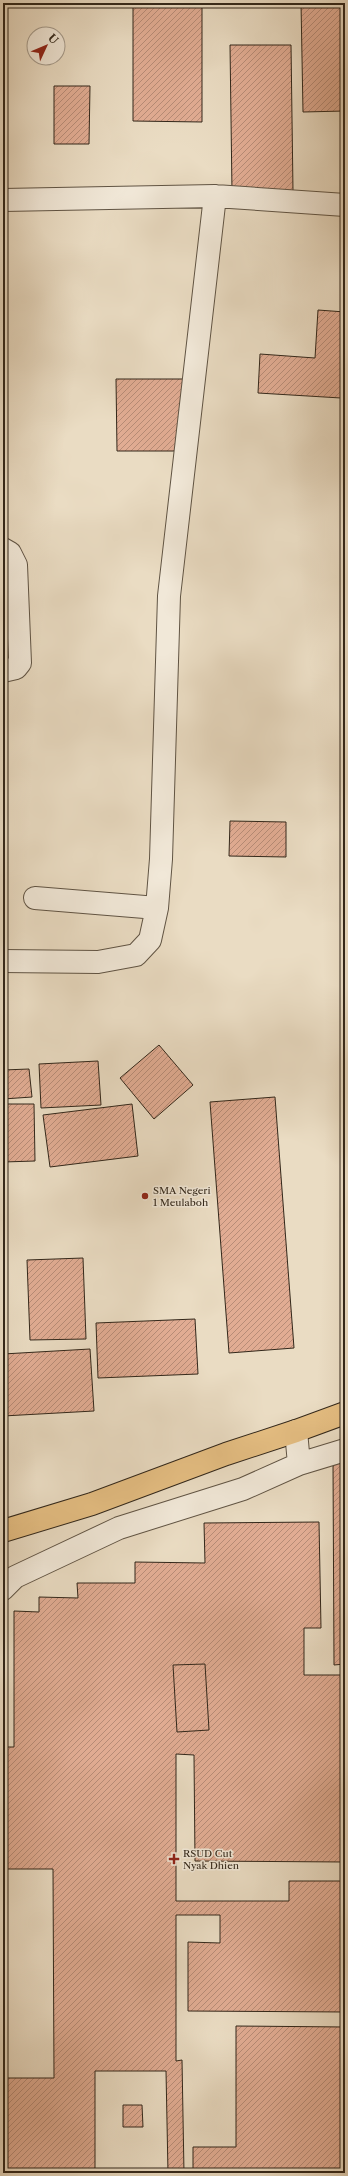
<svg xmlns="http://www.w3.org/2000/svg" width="348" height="2176" font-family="'Libre Caslon Text',serif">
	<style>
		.building { fill: url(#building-hatch); stroke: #32271a }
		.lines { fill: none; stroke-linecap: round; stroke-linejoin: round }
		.minor-casing { stroke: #605444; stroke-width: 24 }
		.major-casing { stroke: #32271a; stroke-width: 24 }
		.minor { stroke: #f1e8d8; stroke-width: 22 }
		.major { stroke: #e5be82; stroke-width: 22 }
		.poi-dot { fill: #8f2418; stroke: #f1e8d8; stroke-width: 1.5 }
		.labels { text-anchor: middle; stroke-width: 3; stroke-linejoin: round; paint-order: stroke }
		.poi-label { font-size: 10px; fill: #32271a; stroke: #f1e8d8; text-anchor: start }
	</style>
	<defs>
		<pattern id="building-hatch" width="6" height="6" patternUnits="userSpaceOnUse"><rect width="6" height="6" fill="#e1ac93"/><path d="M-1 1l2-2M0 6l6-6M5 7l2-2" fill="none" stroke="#b78c77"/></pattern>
	</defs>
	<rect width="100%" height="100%" fill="#eadcc3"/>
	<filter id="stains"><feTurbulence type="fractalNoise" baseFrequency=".005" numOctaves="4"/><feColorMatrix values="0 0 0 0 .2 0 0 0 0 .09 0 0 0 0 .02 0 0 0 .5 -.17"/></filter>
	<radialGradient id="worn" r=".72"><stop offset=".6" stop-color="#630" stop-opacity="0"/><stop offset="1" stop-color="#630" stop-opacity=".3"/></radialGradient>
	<!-- building -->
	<path class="building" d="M133,3H202V122L133,121Z
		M301,3H345V16H341V69H345V111L303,112Z
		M230,45H291L293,191L232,192Z
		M54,86H90L89,144H54Z
		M318,310L345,312L341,398L258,393L260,354L315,358Z
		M116,379H183L184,451H117Z
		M230,821L286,822V857L229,856Z
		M159,1045L193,1085L154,1119L120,1078Z
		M98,1061L101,1105L41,1108L39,1064Z
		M29,1069L32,1097L3,1099V1070Z
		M275,1097L294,1348L229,1353L210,1102Z
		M3,1104H34L35,1161L3,1162Z
		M132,1104L138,1156L50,1167L43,1115Z
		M83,1258L86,1339L30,1340L27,1260Z
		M195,1319L198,1374L98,1378L96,1323Z
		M90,1349L94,1411L3,1416V1354Z
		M333,1463H345V1664L334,1665Z
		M319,1522L321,1628H304V1675H345V1862L195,1861L194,1755L176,1754V1901H289V1881H345V2012L188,2011V1942L220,1943V1915H176V2061L182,2060L184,2173H168L166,2071H95V2173H3V2078H54L53,1869H3V1747H14V1611L39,1612V1597L78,1598L77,1583H135V1562L205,1563L204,1523Z
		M205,1664L209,1730L177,1732L173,1665Z
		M236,2026L345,2027V2173H193V2147H236Z
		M123,2105H142L143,2127H123Z"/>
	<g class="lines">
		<!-- minor casing -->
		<g class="minor-casing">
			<path id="minor" d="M3,200L215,196L345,205
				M3,549L10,553L16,565L20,663L16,668L3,671
				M35,898L157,908
				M3,961L98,962L136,955L150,940L157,908L161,859L169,596L215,196
				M299,1464L345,1450
				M3,1589L15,1577L119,1528L243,1489L299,1464L296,1431"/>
		</g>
		<!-- major casing -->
		<g class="major-casing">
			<path id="major" d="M3,1531L92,1504L226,1454L296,1431L345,1413"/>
		</g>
		<!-- minor -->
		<use href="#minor" class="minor"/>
		<!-- major -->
		<use href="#major" class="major"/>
	</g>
	<!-- markers -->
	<g class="poi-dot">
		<circle cx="145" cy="1196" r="4"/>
		<path d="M172 1853h4v4h4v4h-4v4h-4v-4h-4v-4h4z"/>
	</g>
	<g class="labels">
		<!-- poi labels -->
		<g class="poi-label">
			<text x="153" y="1194">SMA Negeri<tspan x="153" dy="12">1 Meulaboh</tspan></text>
			<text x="183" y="1857">RSUD Cut<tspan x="183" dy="12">Nyak Dhien</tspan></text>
		</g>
	</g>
	<!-- margin -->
	<rect width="348" height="2176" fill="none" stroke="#eadcc3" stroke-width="16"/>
	<rect x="4" y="4" width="340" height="2168" fill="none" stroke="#32271a" stroke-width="2"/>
	<rect x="8" y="8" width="332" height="2160" fill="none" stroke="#32271a"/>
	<!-- north arrow -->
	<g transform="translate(46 46) rotate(46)"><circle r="19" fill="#f1e8d8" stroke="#a59b8c"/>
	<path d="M0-3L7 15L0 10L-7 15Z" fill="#8f2418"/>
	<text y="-6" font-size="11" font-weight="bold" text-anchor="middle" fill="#32271a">U</text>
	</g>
	<rect width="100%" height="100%" filter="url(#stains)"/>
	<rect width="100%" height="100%" fill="url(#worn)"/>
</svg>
